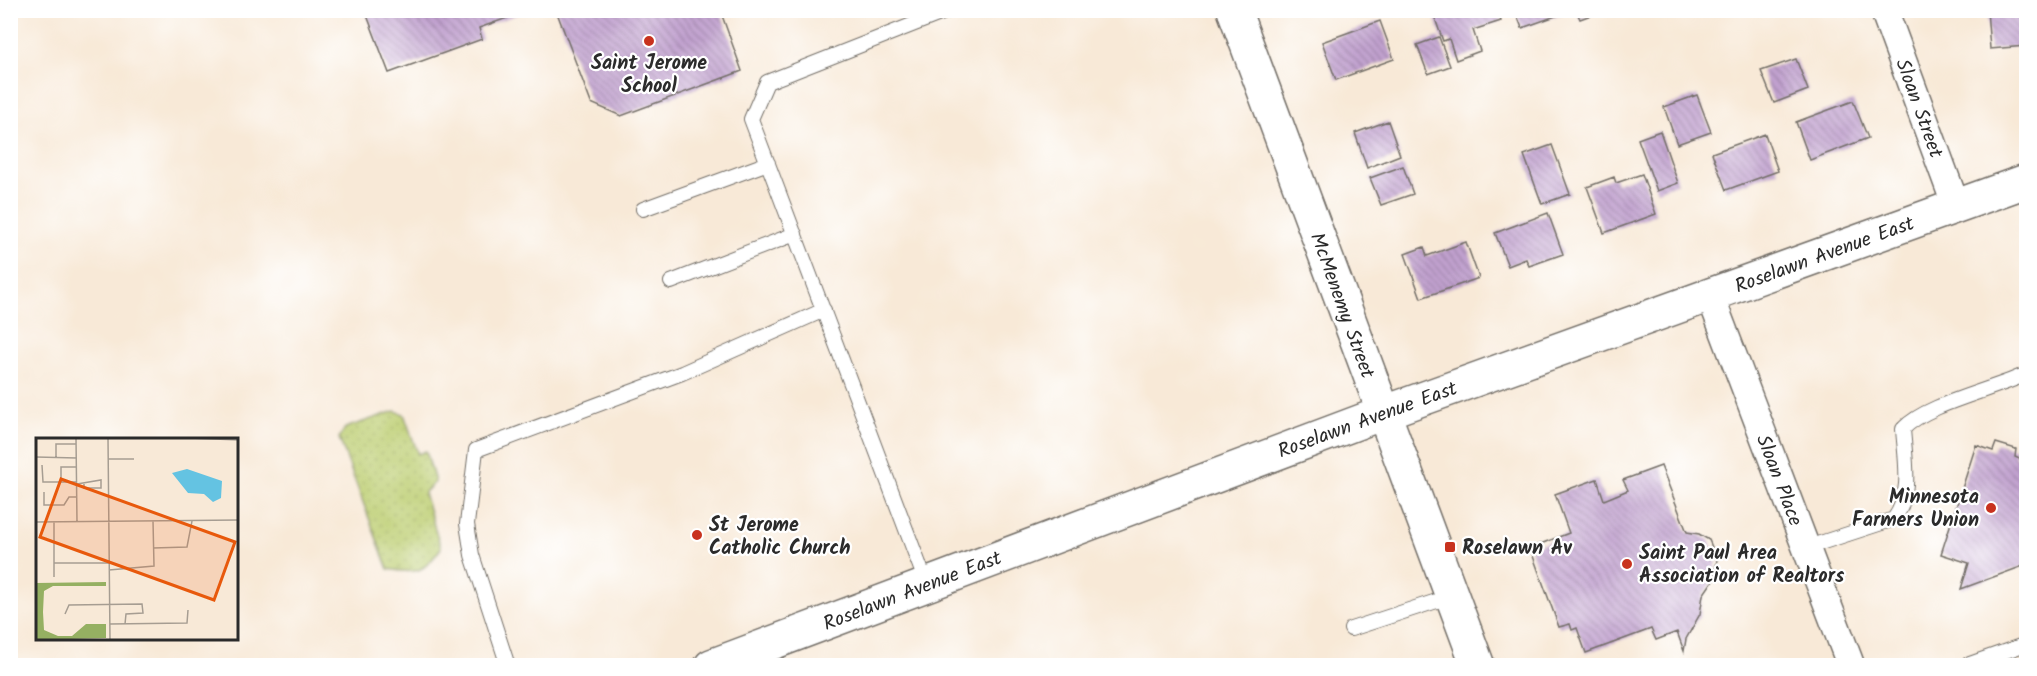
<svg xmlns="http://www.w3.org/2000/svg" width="2037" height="676" font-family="Kalam,sans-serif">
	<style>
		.park { fill: url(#park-dots); stroke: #747c4d; stroke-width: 1.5 }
		.building { fill: url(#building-back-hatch) }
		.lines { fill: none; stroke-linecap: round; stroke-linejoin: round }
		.lane-casing { stroke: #736e67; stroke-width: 16 }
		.street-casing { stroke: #736e67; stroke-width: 30 }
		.secondary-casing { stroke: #736e67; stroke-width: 36 }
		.lane { stroke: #fff; stroke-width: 14 }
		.street { stroke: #fff; stroke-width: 27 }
		.secondary { stroke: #fff; stroke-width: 33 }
		.poi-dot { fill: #c8321e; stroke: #fff; stroke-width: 2 }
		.labels { text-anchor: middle; stroke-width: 4.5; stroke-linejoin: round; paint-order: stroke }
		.poi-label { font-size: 20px; font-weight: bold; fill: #2b2b2b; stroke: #fff; text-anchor: start }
		.street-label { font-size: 20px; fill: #2b2b2b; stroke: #fff }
		.inset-road { fill: none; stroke: #a69d92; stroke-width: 1.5 }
		.view { fill: #e8590c; fill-opacity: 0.15; stroke: #e8590c; stroke-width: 3 }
		.inset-edge { fill: none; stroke: #2b2b2b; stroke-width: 3 }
	</style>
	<defs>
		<pattern id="park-dots" width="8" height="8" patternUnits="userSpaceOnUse" patternTransform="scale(1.5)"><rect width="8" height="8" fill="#bccd6f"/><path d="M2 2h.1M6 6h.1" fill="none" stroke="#a2b060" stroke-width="1.8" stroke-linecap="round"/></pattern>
		<pattern id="building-back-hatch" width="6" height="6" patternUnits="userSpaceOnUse" patternTransform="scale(1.5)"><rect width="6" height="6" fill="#c1a1cf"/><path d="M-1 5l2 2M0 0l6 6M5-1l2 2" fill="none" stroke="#9d83a8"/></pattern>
	</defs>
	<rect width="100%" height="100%" fill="#fff"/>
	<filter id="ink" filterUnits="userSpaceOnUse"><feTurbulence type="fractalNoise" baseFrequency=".0167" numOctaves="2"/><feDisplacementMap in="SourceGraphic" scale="12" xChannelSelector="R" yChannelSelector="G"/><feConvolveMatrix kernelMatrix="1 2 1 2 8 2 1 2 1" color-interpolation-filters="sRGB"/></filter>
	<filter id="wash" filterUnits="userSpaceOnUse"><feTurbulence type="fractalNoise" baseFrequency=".008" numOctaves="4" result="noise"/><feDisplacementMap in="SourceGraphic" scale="24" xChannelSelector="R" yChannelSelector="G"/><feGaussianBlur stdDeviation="1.35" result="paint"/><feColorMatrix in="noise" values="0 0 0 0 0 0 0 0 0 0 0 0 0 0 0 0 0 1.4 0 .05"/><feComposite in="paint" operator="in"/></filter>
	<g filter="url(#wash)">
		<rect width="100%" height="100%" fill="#f8e9d7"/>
		<!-- park -->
		<path class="park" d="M395,411L404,414L418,454L426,451L435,482L424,493L441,548C423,573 418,574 388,569L339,438L345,428Z"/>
		<g id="blocks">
			<!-- building -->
			<path class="building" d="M365,10H527V11L479,28L482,39L389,73Z
				M556,10H720L742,71L621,116L591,103Z
				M1432,10H1497L1501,21L1473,30L1480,51L1456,60L1449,39L1443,41Z
				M1515,10H1570V11L1522,28Z
				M1576,10H1602V11L1580,19Z
				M1987,10H2026V46L1990,49Z
				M1380,21L1394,59L1336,80L1322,42Z
				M1439,37L1450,66L1428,74L1417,45Z
				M1796,59L1808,90L1774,103L1761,71Z
				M1697,95L1711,132L1677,144L1664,107Z
				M1853,101L1868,138L1810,160L1796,122Z
				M1388,121L1400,155L1367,168L1355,133Z
				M1660,131L1678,183L1657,191L1638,139Z
				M1765,134L1778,171L1726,190L1712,153Z
				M1552,145L1570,194L1542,204L1524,155Z
				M1403,166L1413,194L1381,205L1370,178Z
				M1642,174L1656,214L1604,233L1587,187L1614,177L1616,183Z
				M1548,213L1563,254L1529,266L1526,259L1508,266L1495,233Z
				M1466,242L1479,278L1421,298L1405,254L1424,247L1427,256Z
				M1996,443L2016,449L2015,457L2024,461L2026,455V565L1961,589L1969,563L1941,554L1976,445L1993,451Z
				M1661,466L1687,532L1699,534L1709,540L1717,559L1714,579L1703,595L1700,614L1686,639L1684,651L1677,632L1656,640L1651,629L1586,653L1577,628L1572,630L1570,624L1559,627L1530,548L1569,533L1555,494L1597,479L1604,500L1628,490L1623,480Z"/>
		</g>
	</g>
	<g filter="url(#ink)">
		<use href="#blocks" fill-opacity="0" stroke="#736e67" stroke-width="1.5"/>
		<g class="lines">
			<!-- lane casing -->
			<g class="lane-casing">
				<path id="lane" d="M643,209L768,163
					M671,282L795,234
					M1805,548L1894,519C1913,493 1905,459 1903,429C1926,404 1993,390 2026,374
					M927,585L751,119L767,82L950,10
					M1351,629L1452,596
					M508,666L472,555L467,524L476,450L682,373L824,310
					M1964,666L2026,644"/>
			</g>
			<!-- street casing -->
			<g class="street-casing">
				<path id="street" d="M1884,10L1956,206
					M1710,295L1851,666"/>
			</g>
			<!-- secondary casing -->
			<g class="secondary-casing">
				<path id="secondary" d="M1234,10L1478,666
					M711,666L1383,413L2026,181"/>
			</g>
			<!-- lane -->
			<use href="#lane" class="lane"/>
			<!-- street -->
			<use href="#street" class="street"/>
			<!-- secondary -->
			<use href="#secondary" class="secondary"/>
		</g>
	</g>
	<!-- markers -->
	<g class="poi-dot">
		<circle cx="649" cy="41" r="6"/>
		<circle cx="1991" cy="508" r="6"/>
		<circle cx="697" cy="535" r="6"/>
		<rect x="1444" y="541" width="12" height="12" rx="3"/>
		<circle cx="1627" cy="564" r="6"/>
	</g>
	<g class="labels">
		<!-- poi labels -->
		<g class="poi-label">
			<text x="649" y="69" text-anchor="middle">Saint Jerome<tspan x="649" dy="23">School</tspan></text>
			<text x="1979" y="503" text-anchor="end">Minnesota<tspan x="1979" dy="23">Farmers Union</tspan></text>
			<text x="709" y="531">St Jerome<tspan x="709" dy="23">Catholic Church</tspan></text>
			<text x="1462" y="554">Roselawn Av</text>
			<text x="1639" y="559">Saint Paul Area<tspan x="1639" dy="23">Association of Realtors</tspan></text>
		</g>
		<!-- street labels -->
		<g class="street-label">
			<text transform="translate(1920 108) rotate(70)" y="7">Sloan Street</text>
			<text transform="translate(1824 254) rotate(-20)" y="7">Roselawn Avenue East</text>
			<text transform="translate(1343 305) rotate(70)" y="7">McMenemy Street</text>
			<text transform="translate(1367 419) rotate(-20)" y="7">Roselawn Avenue East</text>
			<text transform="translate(1780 480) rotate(69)" y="7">Sloan Place</text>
			<text transform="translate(912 590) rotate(-21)" y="7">Roselawn Avenue East</text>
		</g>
	</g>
	<!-- overview -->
	<g transform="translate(36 438)">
		<rect width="202" height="202" fill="#f8e9d7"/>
		<path d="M70,144V148H17L8,153L7,174L8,192L22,198H36L50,186H70V200L0,202V145Z" fill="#95b062"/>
		<path d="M151,31L186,43L185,60L177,64L168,56L152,55L136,35Z" fill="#64c3e2"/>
		<path class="inset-road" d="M40,0L41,84M72,0L74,202M153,0L203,2M0,19L41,20M20,19V6H40M72,21H98M6,27L7,44H41M25,44V29H41M41,46L65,42V50H48V46M8,54V67H28L33,59H41M0,84L203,82M18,84V139M117,110L151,109L156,83M18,125H73M73,132L118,128L117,83M29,176L33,167L106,166L107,175L90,176L89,186M74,186L151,185L152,172"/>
		<path class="view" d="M25,41L199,104L178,162L4,99Z"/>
		<rect width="202" height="202" class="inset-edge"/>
	</g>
	<!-- margin -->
	<rect width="2037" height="676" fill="none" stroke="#fff" stroke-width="36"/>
</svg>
